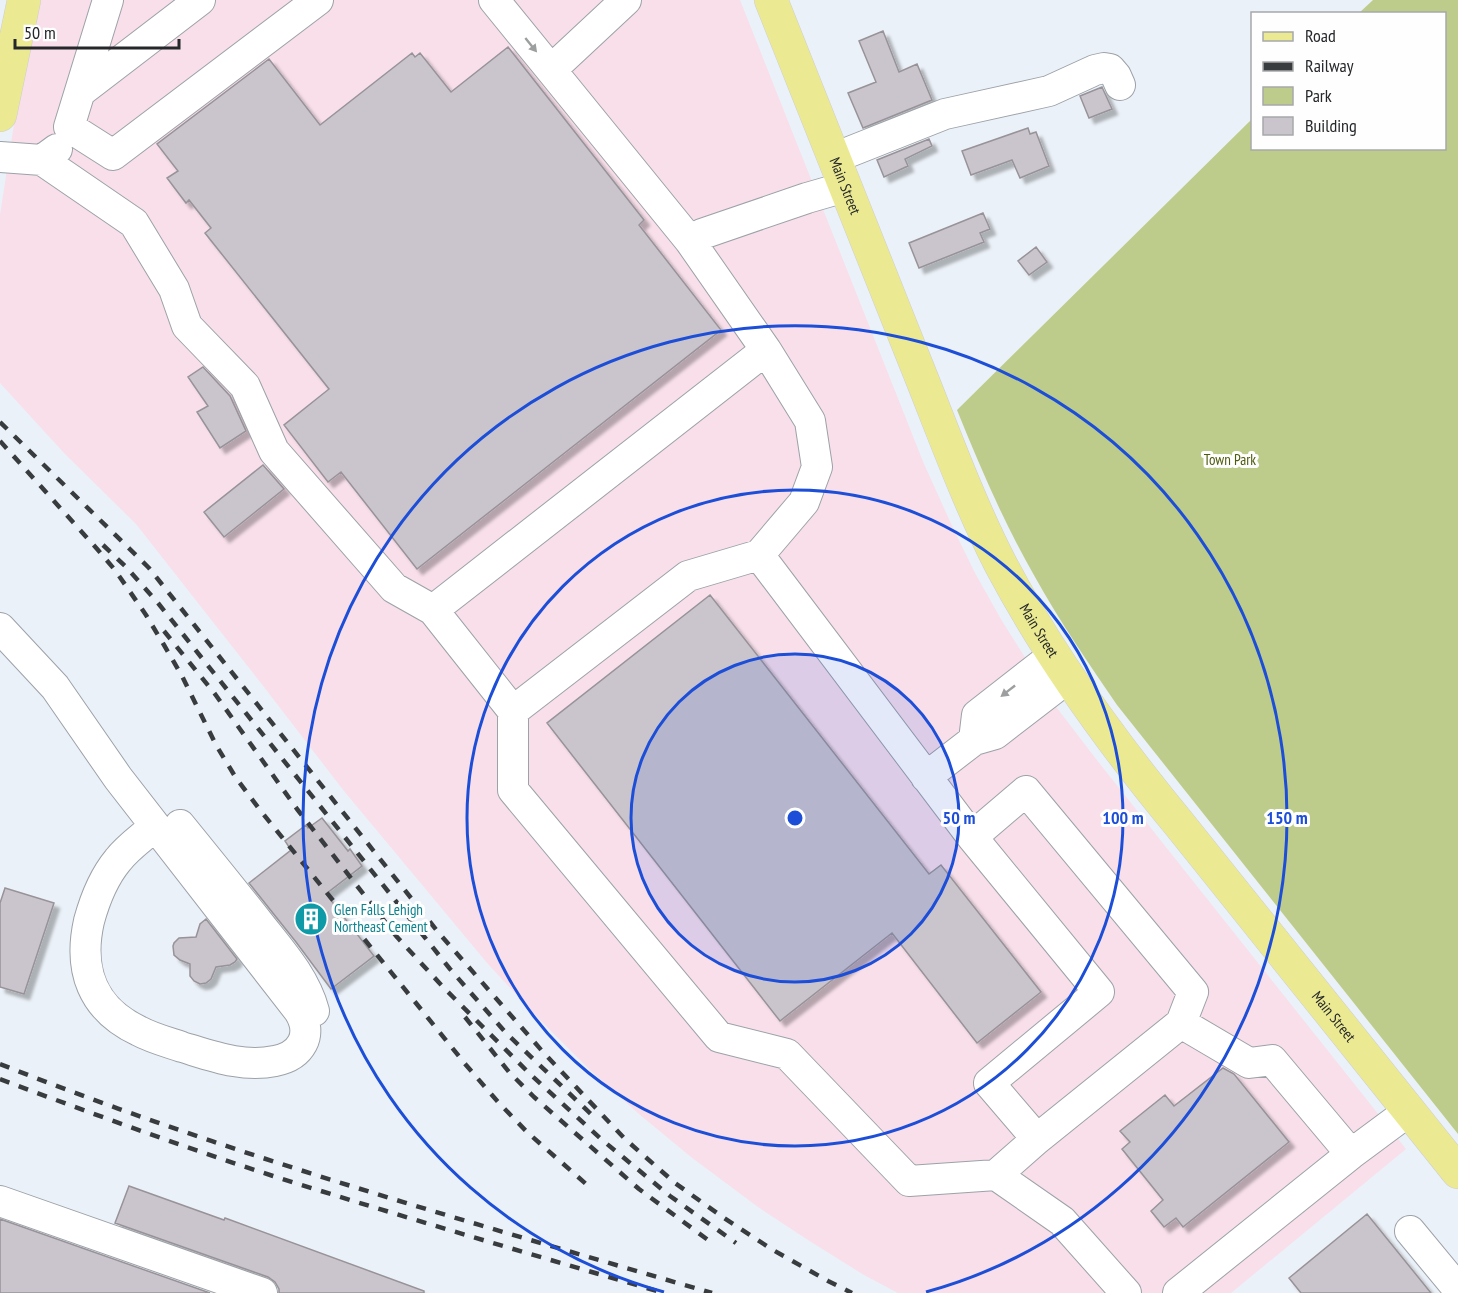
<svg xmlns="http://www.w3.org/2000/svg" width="1458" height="1293" font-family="'PT Sans Narrow',sans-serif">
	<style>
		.industrial { fill: #f8dfea }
		.green { fill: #bdcc8b }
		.building { fill: #cac5cc; stroke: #989399; stroke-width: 1.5; filter: url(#shadow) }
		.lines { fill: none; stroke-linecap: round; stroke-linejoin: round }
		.minor-casing { stroke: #9ca2a8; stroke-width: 32 }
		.major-casing { stroke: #cfcfd0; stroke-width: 34 }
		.minor { stroke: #fff; stroke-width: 30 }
		.major { stroke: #ebea92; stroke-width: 33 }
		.rail { stroke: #393c3f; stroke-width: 4.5; stroke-dasharray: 10 10; stroke-linecap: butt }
		.oneway { fill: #9d9e9f }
		.ring { fill: none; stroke: #1d4ed8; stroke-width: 3 }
		.labels { text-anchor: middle; stroke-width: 6; stroke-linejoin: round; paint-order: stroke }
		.street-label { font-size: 15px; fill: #25272a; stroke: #fefefe }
		.park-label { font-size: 15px; fill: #4e5b0c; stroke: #fefefe }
		.culture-label { font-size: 15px; fill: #0d838f; stroke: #fefefe; text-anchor: start }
		.centre { fill: #1d4ed8; stroke: #fefefe; stroke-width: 3 }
		.ring-label { font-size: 18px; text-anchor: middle; font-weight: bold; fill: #1d4ed8; stroke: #fefefe; stroke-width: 6; stroke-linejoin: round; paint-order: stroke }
	</style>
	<defs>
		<filter id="shadow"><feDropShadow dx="5.5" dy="5.5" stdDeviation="1.5" flood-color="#0004"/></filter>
	</defs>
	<rect width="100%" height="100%" fill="#ebf1f8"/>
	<!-- industrial -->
	<path class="industrial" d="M37,0H740L924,464L953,528L975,573L1002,621L1057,708L1096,759L1406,1149L1231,1293H898L864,1275L808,1240L758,1207L691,1157L639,1114L591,1071L539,1019L488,964L344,791L264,687L136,524L64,453L0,383V215L24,59Z"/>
	<!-- green -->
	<path class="green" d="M1373,0H1458V1134L1117,705C1089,664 1060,622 1035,577C1004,523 980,467 957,410L1252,119V148H1444V14L1359,13Z"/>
	<!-- building -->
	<path class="building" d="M883,31L899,72L917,64L932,100L863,128L848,93L876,82L859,41Z
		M508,47L644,220L639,225L721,330L417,569L341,472L328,482L284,425L329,389L205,233L211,228L189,200L186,203L167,178L178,171L157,144L269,59L320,125L412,53L415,57L420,53L451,92Z
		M1102,87L1112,109L1089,118L1080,96Z
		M1028,128L1030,134L1036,132L1049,166L1020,178L1012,160L971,175L962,151Z
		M929,139L932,146L905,159L908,166L884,177L877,160Z
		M983,213L990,229L980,233L984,242L919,268L909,243Z
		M1036,247L1047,262L1029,275L1018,261Z
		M203,367L230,396L246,431L220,448L197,412L208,406L188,377Z
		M263,465L284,489L224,537L204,512Z
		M710,595L929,874L941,865L1041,992L977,1043L892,933L780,1021L547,723Z
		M322,818L348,851L350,849L362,866L326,894L374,956L331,989L296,942L249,883L291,850L285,841L306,825L308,828Z
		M5,888L54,903L24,994L0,987V903Z
		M206,919L237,959L235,962L230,965L216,967L211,979L206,983L200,984L194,981L190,976V964L180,960L174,955L173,946L174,943L179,938L196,937L200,924Z
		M1223,1068L1234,1074L1289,1142L1183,1227L1176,1218L1164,1227L1151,1211L1163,1200L1122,1149L1130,1142L1120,1131L1165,1095L1174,1106Z
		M129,1186L224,1220L225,1218L424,1291V1293H279V1289L275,1282L268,1277L115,1223Z
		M1367,1214L1431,1293H1301L1289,1278Z
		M0,1219L210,1293H0Z"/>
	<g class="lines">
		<!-- minor casing -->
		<g class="minor-casing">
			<path id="minor" d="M108,0L69,127L113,155L318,0
				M494,0L551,70L626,0
				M551,70L690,241L702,234L807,198L845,187
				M80,92L200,0
				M0,157L42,160L57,149
				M834,158L945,114L1049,91L1095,70L1104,68L1110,69L1116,76L1120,85
				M42,160L134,223L174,289L187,326L245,386L274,451L394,588L433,610
				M690,241L766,350
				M0,628L55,687L118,778L299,1011C314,1035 301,1056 275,1061C243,1068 212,1056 182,1047C167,1042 152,1038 139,1031C92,1009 78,970 89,921C95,899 103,878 118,860C128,847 143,837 155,826
				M513,711L688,576L759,555
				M974,740L977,715L1054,655
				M926,777L974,740L995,734L1069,677
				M180,825C206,857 232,889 258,922C279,949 305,977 314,1011
				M972,837L1099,992L989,1083L1037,1139
				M1181,1023L1037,1139L996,1175L909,1181L787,1054L719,1037L513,790V711L433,610L766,350L810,421L817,467L804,502L759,555L972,837L1026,791L1193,992L1181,1023L1249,1063L1272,1060L1351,1154L1409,1111
				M996,1175L1062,1221L1126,1293
				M0,1201L262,1293
				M1410,1231L1458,1289
				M1178,1293L1351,1154"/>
		</g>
		<!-- major casing -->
		<g class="major-casing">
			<g id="major">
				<path id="s1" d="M771,0C819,120 866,240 914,359C942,428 967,499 1001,565C1050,658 1113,744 1180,825L1458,1172"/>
				<path d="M0,115L24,0"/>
			</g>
		</g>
		<!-- minor -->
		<use href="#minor" class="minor"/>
		<!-- major -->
		<use href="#major" class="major"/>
		<!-- rail -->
		<path class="rail" d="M0,422L149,568L438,932L543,1052L625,1139L675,1183L724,1218L773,1250L828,1281L852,1293
			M0,441L98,550L115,570L146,615L164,645L182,676L216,745L236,778L260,810L466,1065L498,1102L527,1132L586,1184
			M103,545L126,567L158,603L450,969L506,1033L593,1116
			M164,631L215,694L297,809L397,937L444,988L531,1075L601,1139L670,1196L736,1243
			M465,1017L509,1072L534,1097L639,1189L712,1243
			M0,1064C232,1156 473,1223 712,1293
			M0,1079C90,1113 181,1146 273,1176C403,1217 533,1255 664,1293"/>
	</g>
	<!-- one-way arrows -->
	<defs><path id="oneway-solid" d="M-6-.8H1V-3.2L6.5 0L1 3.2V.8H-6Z" transform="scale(1.5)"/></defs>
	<g class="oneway">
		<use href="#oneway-solid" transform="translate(531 45) rotate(51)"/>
		<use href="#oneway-solid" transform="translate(1008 691) rotate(142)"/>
	</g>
	<!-- distance rings -->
	<circle cx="795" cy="818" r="164" fill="#1d4ed8" fill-opacity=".12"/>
	<g class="ring">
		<circle cx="795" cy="818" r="164"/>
		<circle cx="795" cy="818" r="328"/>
		<path d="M664 1292A492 492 0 1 1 926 1292"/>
	</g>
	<!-- icons -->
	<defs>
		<g id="building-disc" transform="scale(1.725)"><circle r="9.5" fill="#0f9aa8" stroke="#fefefe"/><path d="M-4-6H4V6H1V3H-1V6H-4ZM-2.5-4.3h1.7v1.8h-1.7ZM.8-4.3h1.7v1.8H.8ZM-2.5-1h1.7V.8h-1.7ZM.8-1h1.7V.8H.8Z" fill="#fff"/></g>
	</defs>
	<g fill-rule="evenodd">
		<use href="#building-disc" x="311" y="919"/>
	</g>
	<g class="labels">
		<!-- street labels -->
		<g class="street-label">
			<text dy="5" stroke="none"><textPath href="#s1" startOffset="200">Main Street</textPath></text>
			<text dy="5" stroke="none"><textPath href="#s1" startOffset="686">Main Street</textPath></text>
			<text dy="5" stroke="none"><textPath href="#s1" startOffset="1172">Main Street</textPath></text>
		</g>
		<!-- park labels -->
		<g class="park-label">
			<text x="1230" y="465">Town Park</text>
		</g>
		<!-- culture labels -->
		<g class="culture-label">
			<text x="334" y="915">Glen Falls Lehigh<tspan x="334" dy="17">Northeast Cement</tspan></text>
		</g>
	</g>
	<circle cx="795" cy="818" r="9" class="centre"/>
	<g class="ring-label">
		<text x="959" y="824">50 m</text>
		<text x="1123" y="824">100 m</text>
		<text x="1287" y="824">150 m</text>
	</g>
	<!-- legend -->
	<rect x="1251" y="12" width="195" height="138" fill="#fefefe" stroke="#a7a8a9" stroke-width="1.5"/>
	<rect x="1263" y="32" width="30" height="9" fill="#ebea92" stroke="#a7a8a9" stroke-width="1.5"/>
	<text x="1305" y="42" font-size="18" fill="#25272a">Road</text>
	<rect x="1263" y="62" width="30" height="9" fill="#393c3f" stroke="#a7a8a9" stroke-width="1.5"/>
	<text x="1305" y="72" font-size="18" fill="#25272a">Railway</text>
	<rect x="1263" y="87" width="30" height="18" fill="#bdcc8b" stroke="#a7a8a9" stroke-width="1.5"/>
	<text x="1305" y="102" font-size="18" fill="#25272a">Park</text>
	<rect x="1263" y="117" width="30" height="18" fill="#cac5cc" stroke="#a7a8a9" stroke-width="1.5"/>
	<text x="1305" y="132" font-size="18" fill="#25272a">Building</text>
	<!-- scale -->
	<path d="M15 39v9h164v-9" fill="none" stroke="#25272a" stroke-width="3"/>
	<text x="24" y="39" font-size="18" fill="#25272a" stroke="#fefefe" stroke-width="4.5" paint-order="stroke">50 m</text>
</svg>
